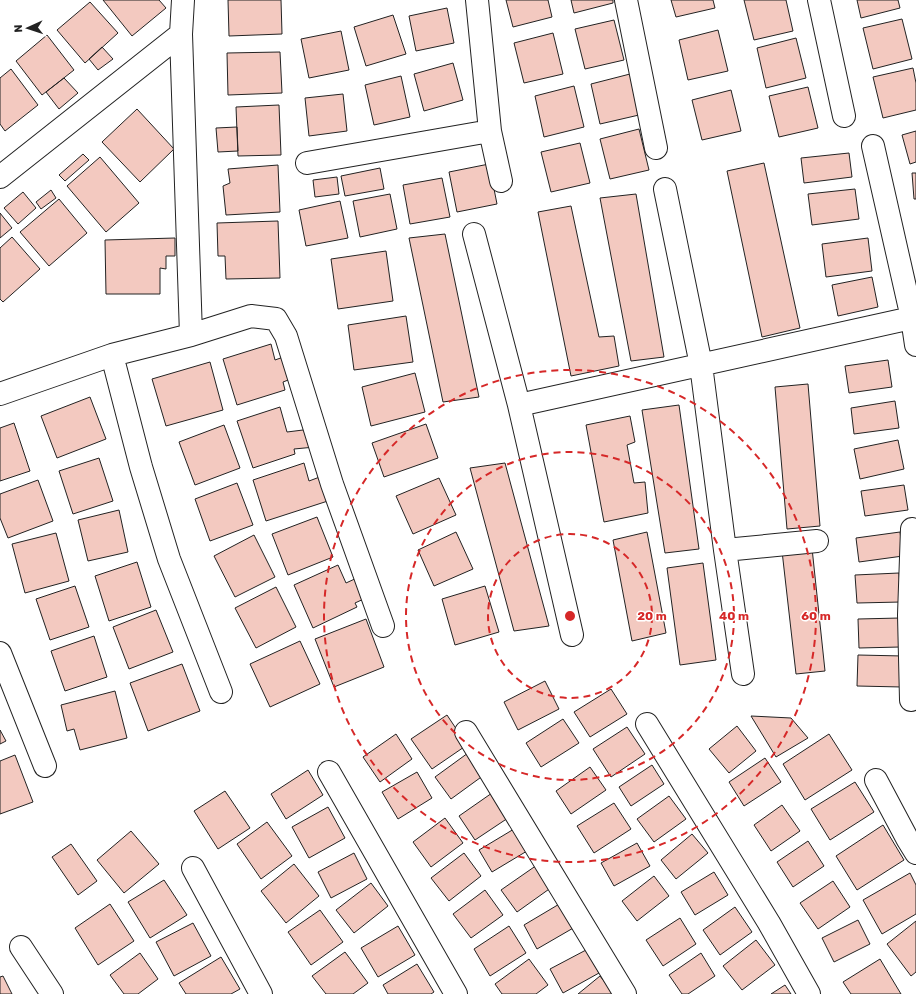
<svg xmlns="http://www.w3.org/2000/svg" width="916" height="994" font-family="Rubik,sans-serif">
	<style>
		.building { fill: #f3c9c0; stroke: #222 }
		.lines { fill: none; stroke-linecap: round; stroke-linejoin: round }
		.minor-casing { stroke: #222; stroke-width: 24 }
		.minor { stroke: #fff; stroke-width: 22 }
		.ring { fill: none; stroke: #d62828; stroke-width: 2; stroke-dasharray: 7 5 }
		.centre { fill: #d62828; stroke: #fff; stroke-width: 2 }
		.ring-label { font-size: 12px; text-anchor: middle; font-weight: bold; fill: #d62828; stroke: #fff; stroke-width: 3; stroke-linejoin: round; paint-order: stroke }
	</style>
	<rect width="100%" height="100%" fill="#fff"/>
	<!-- building -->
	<path class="building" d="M103,0H159L166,8L132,36Z
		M228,0H281L282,34L229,36Z
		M506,0H548L552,17L513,27Z
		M571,0H613V3L574,13Z
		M671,0H713L715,8L676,17Z
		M744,0H786L793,31L754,40Z
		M857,0H898L900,8L861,18Z
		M90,2L118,33L85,63L57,30Z
		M447,8L454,43L416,51L409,16Z
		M393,15L406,54L366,66L354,27Z
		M902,19L912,59L873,69L863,28Z
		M614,20L624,60L585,69L575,29Z
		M718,30L728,71L688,80L679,40Z
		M341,31L349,70L309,78L301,39Z
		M553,33L563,74L524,83L514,43Z
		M47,35L74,70L42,95L16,61Z
		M796,38L806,78L766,88L757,48Z
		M102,47L113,59L98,70L89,59Z
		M280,52L282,93L228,95L227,53Z
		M453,63L463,100L424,111L414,74Z
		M913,68L916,83V110L883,118L873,77Z
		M11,69L38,105L5,131L0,124V78Z
		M630,74L639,115L600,124L591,84Z
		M401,76L410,117L374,125L365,85Z
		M64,78L78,93L59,109L46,92Z
		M574,86L584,127L544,137L535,96Z
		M808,87L818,128L779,137L769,96Z
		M731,90L741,131L702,140L692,100Z
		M343,94L347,131L309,136L305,98Z
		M279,105L281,155L238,156L236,107Z
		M137,109L174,149L140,182L102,142Z
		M237,127L238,151L218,152L216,128Z
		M639,129L649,170L610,179L600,139Z
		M916,131V162L910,164L902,135Z
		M580,143L590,183L551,192L541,152Z
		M849,153L852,177L804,183L801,158Z
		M83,154L89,160L65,181L59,175Z
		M100,157L139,203L106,232L67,186Z
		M764,163L800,328L762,337L727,171Z
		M489,164L497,204L457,212L449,172Z
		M278,165L280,212L226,215L223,186L230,183L228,169Z
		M380,168L384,189L345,196L341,176Z
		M912,173H916V199H914Z
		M337,177L339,194L315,197L313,180Z
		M442,178L450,217L410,224L403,185Z
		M855,189L859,219L812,225L808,194Z
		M51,190L56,198L41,209L36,202Z
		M23,192L36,208L18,224L4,208Z
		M390,194L397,229L360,237L353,201Z
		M636,194L664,357L631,361L600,198Z
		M59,199L87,233L49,266L20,232Z
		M340,201L348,238L306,246L299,210Z
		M571,206L599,337L614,336L619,366L571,376L538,212Z
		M0,213L12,228L0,238Z
		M278,221L280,278L226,279L225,256H218L217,223Z
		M445,234L479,397L443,402L409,238Z
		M12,237L40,269L3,302L0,299V248Z
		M175,238V256H166V269L160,268V294H106L105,240Z
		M868,238L872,271L826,277L822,244Z
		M386,251L393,301L338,309L331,259Z
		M872,277L878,307L838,316L832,285Z
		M406,316L413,362L354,370L348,325Z
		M271,344L275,360L289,355L296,377L283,382L285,390L237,405L223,359Z
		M888,360L892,387L849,393L845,366Z
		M210,362L223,410L166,426L152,379Z
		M415,373L425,412L371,426L362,387Z
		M808,384L820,526L787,529L775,387Z
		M90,397L106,439L57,458L41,416Z
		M895,401L899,428L854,434L851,408Z
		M679,405L699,549L665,553L642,410Z
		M280,407L287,432L311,429L315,447L294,449L295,454L253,468L237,421Z
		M630,416L635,442L627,445L634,483L645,482L648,513L604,522L586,425Z
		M14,423L30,471L0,481V428Z
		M426,424L438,458L384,477L372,443Z
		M224,425L240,468L195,485L179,442Z
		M898,440L904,469L860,479L854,449Z
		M99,458L113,501L73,514L59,471Z
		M304,463L309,481L325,475L334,499L266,521L253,480Z
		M505,463L549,626L514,631L470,468Z
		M439,478L456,515L413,534L396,496Z
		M38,480L53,521L8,538L0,518V494Z
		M237,483L253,525L210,541L195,499Z
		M904,485L908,510L865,516L861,491Z
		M119,510L128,552L88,561L78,520Z
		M317,517L333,557L288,575L272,534Z
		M456,532L473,569L434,586L418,550Z
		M647,532L666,633L632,641L613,540Z
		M900,532L903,556L859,562L856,538Z
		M56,533L69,581L25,593L12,544Z
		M254,535L275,577L235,597L214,556Z
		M812,548L825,671L796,674L782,551Z
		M137,562L151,607L109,621L95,576Z
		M703,563L716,660L680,665L667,568Z
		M338,565L346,583L359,577L368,597L355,603L357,607L313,628L294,585Z
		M899,573L901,602L857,603L855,575Z
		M75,586L89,627L50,640L36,599Z
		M485,586L499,632L455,645L442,599Z
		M276,587L296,627L256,648L235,608Z
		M156,610L173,652L129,669L113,627Z
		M900,618V647L859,648L858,619Z
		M366,619L384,667L334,687L315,639Z
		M94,636L107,677L65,691L51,651Z
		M300,641L320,684L270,707L250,664Z
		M858,655L903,656L902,687L857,686Z
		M182,664L200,711L148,731L130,683Z
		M545,681L559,709L518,730L504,702Z
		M611,689L627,714L590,737L574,712Z
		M115,691L127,738L80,750L74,729L67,731L61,705Z
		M447,715L467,745L432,769L411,739Z
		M751,716L791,718L808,738L776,757Z
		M563,719L579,743L541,767L526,743Z
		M737,726L756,751L729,773L709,749Z
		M627,727L645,754L611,777L593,749Z
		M0,730L6,741L0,744Z
		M396,734L412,759L380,782L363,757Z
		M829,734L852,770L805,800L783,764Z
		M468,753L484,775L451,799L435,777Z
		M15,755L33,802L0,814V761Z
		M765,758L781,782L744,806L729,782Z
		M652,765L664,784L631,806L619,787Z
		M590,767L606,790L571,814L556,791Z
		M308,770L323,795L286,819L271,794Z
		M417,772L432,798L398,819L382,792Z
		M855,782L874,812L830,840L811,809Z
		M225,791L250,828L218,849L194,811Z
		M492,793L508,818L475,840L459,816Z
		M669,796L686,819L654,842L637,819Z
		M614,803L631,829L594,853L577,826Z
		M782,805L800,831L771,851L754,825Z
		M328,807L345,838L309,858L292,827Z
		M445,818L463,843L431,867L413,842Z
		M267,822L292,856L261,879L237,844Z
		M883,825L904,860L857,890L836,856Z
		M514,829L527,851L492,872L479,850Z
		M131,831L159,864L124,893L97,860Z
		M692,834L708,853L676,879L661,860Z
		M808,841L824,866L793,887L777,862Z
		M637,843L650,866L614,886L601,863Z
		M71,844L97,881L78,895L52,857Z
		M354,853L367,879L331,898L318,872Z
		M464,853L481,876L449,901L431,878Z
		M294,864L319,896L286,923L261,891Z
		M537,865L552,887L517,912L501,890Z
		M714,872L728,895L695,915L681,892Z
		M910,873L916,885V914L882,934L863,900Z
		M654,876L669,896L637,921L622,901Z
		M164,880L187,915L150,938L128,902Z
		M833,881L850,907L818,929L800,903Z
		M371,883L388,906L354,933L336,910Z
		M485,890L503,915L471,938L453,914Z
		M561,903L575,927L537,949L524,925Z
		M110,904L134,941L98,965L75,928Z
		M735,907L752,932L720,955L703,930Z
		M320,910L343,942L311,965L288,932Z
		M680,918L696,944L663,966L646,940Z
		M858,920L870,944L834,962L822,938Z
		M916,921V972L911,976L887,944Z
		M193,923L211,956L174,976L156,942Z
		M398,926L415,955L378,977L361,948Z
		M509,926L526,953L490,976L474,949Z
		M756,940L775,965L742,990L723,966Z
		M586,950L599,973L563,993L550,969Z
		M345,952L368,983L353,994H326L312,976Z
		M140,953L158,979L138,994H124L110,975Z
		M701,953L715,976L688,994H682L669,975Z
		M221,957L240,989L231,994H186L179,983Z
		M529,959L548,985L536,994H502L495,984Z
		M880,959L901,994H851L843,982Z
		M417,964L434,992L431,994H388L383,985Z
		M3,976L12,994H0V977Z
		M600,976L614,994H578Z
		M785,985L791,994H771Z"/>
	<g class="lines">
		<!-- minor casing -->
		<g class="minor-casing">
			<path id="minor" d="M183,0L181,34L191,335
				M477,0L490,131L501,181
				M626,0L656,148
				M819,0L844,116
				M873,146L912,318L916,345
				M307,163L490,131
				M0,177L181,34
				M665,189L701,365L725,550L743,674
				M474,234L519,405L572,635
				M112,355L141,467L169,559L221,692
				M0,394L112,355L191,335L251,316L276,319L286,336L332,484L383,626
				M519,405L916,317
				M725,550L817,541
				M0,653L45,766
				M911,700L909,615L912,529
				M647,724L769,923L809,994
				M466,732L625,994
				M329,772L456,994
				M876,780L908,840L916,853
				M193,868L261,994
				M21,947L52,994"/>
		</g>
		<!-- minor -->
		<use href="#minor" class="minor"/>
	</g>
	<!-- distance rings -->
	<g class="ring">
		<circle cx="570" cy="616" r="82"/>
		<circle cx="570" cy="616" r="164"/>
		<circle cx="570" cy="616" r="246"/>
	</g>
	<circle cx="570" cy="616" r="6" class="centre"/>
	<g class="ring-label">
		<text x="652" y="620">20 m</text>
		<text x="734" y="620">40 m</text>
		<text x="816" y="620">60 m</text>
	</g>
	<!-- north arrow -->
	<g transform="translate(28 28) rotate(267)" stroke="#ffffff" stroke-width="3" paint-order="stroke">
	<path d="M0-3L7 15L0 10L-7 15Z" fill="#222222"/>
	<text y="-6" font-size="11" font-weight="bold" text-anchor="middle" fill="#222222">N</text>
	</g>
</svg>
